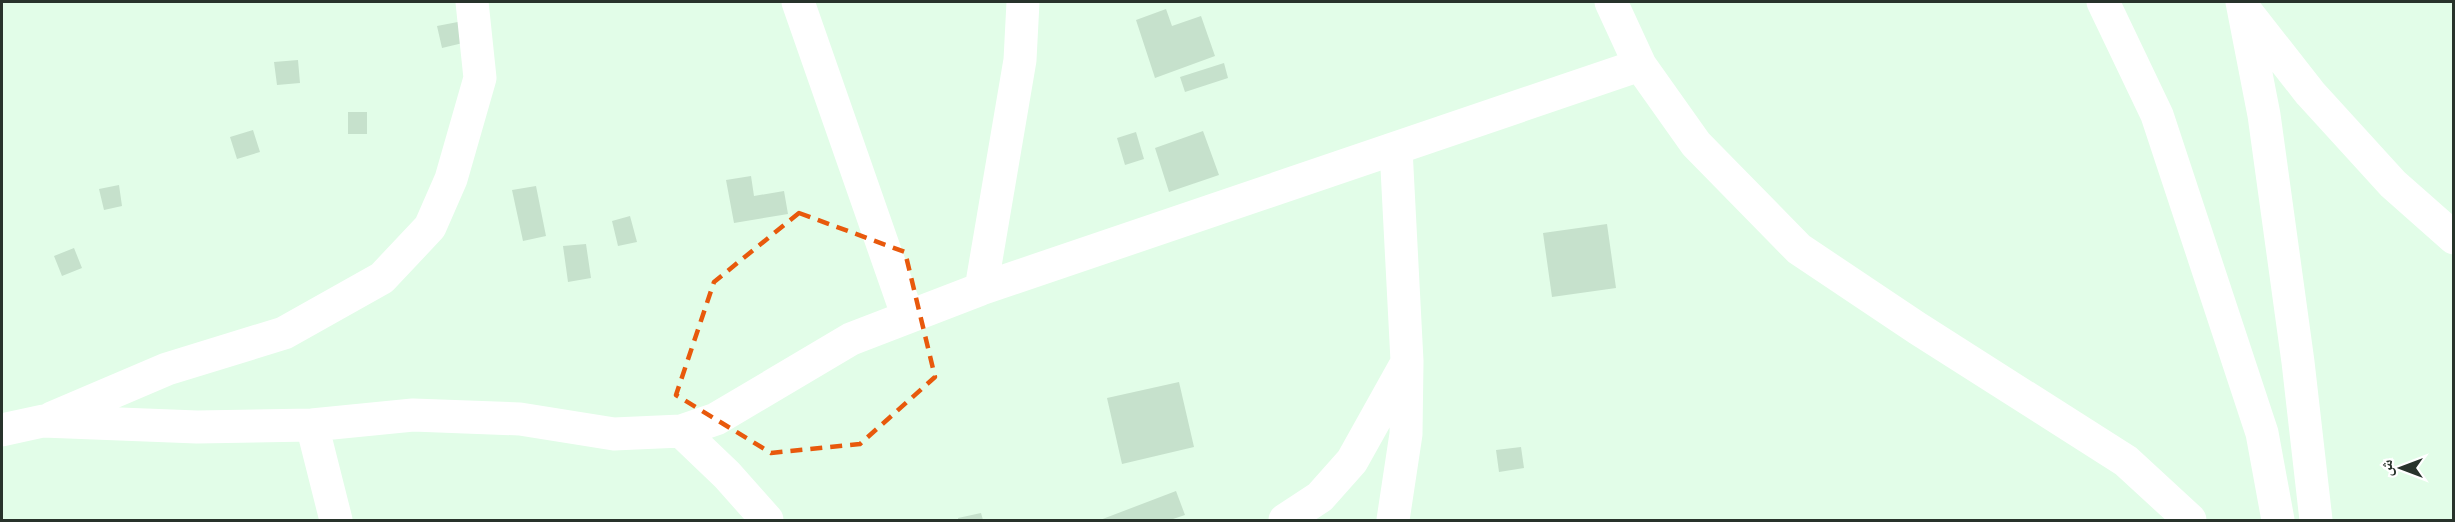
<svg xmlns="http://www.w3.org/2000/svg" width="2455" height="522" font-family="Cabin,'Noto Naskh Arabic',sans-serif">
	<style>
		.building { fill: #c6e1cc }
		.lines { fill: none; stroke-linecap: round; stroke-linejoin: round }
		.street { stroke: #fff; stroke-width: 33 }
		.marked { fill: none; stroke: #e8590c; stroke-width: 4.5; stroke-dasharray: 12 8; stroke-linejoin: round }
	</style>
	<rect width="100%" height="100%" fill="#e2fde8"/>
	<!-- building -->
	<path class="building" d="M1166,9L1172,26L1201,16L1215,56L1155,78L1136,20Z
		M463,21L467,42L442,48L437,26Z
		M298,60L300,83L277,85L274,62Z
		M1224,63L1228,78L1185,92L1180,77Z
		M348,112H367V134H348Z
		M253,130L260,152L237,159L230,137Z
		M1203,131L1219,175L1169,192L1155,148Z
		M1136,132L1144,159L1125,165L1117,138Z
		M751,176L754,196L784,191L788,214L734,223L726,180Z
		M119,185L122,206L104,210L99,189Z
		M536,186L546,236L523,241L512,190Z
		M630,216L637,242L618,246L612,221Z
		M1607,224L1616,288L1552,297L1543,233Z
		M586,244L591,278L568,282L563,246Z
		M74,248L82,268L62,276L54,256Z
		M1179,382L1194,447L1122,464L1107,398Z
		M1521,447L1524,468L1499,472L1496,450Z
		M1176,491L1185,515L1170,520H1100Z
		M981,513L983,520H958V518Z"/>
	<g class="lines">
		<!-- street -->
		<path class="street" d="M798,2L908,317
			M1611,2L1640,65L1696,144L1799,249L1917,328L2126,461L2190,520
			M2103,2L2157,115L2262,433L2278,520
			M2242,2L2264,115L2298,362L2316,520
			M2245,10L2310,93L2393,184L2454,238
			M981,289L1020,60L1023,2
			M52,418L167,369L284,333L382,278L430,227L451,179L480,78L472,2
			M312,425L336,520
			M2,430L43,421L197,427L312,425L413,415L520,419L614,434L681,431L716,419L851,339L981,289L1640,65
			M681,431L727,475L767,520
			M1285,520L1320,497L1352,461L1405,366
			M1393,520L1406,434L1407,361L1396,149"/>
	</g>
	<!-- marked area -->
	<path class="marked" d="M799,213L905,252L935,377L860,444L771,453L676,395L714,282Z"/>
	<!-- border -->
	<rect width="2455" height="522" fill="none" stroke="#28332b" stroke-width="6"/>
	<!-- north arrow -->
	<g transform="translate(2401 468) rotate(270)" stroke="#ffffff" stroke-width="4.5" paint-order="stroke">
	<path d="M0-4.5L10 22L0 15L-10 22Z" fill="#28332b"/>
	<text y="-9" font-size="16" font-weight="bold" text-anchor="middle" fill="#28332b">ش</text>
	</g>
</svg>
